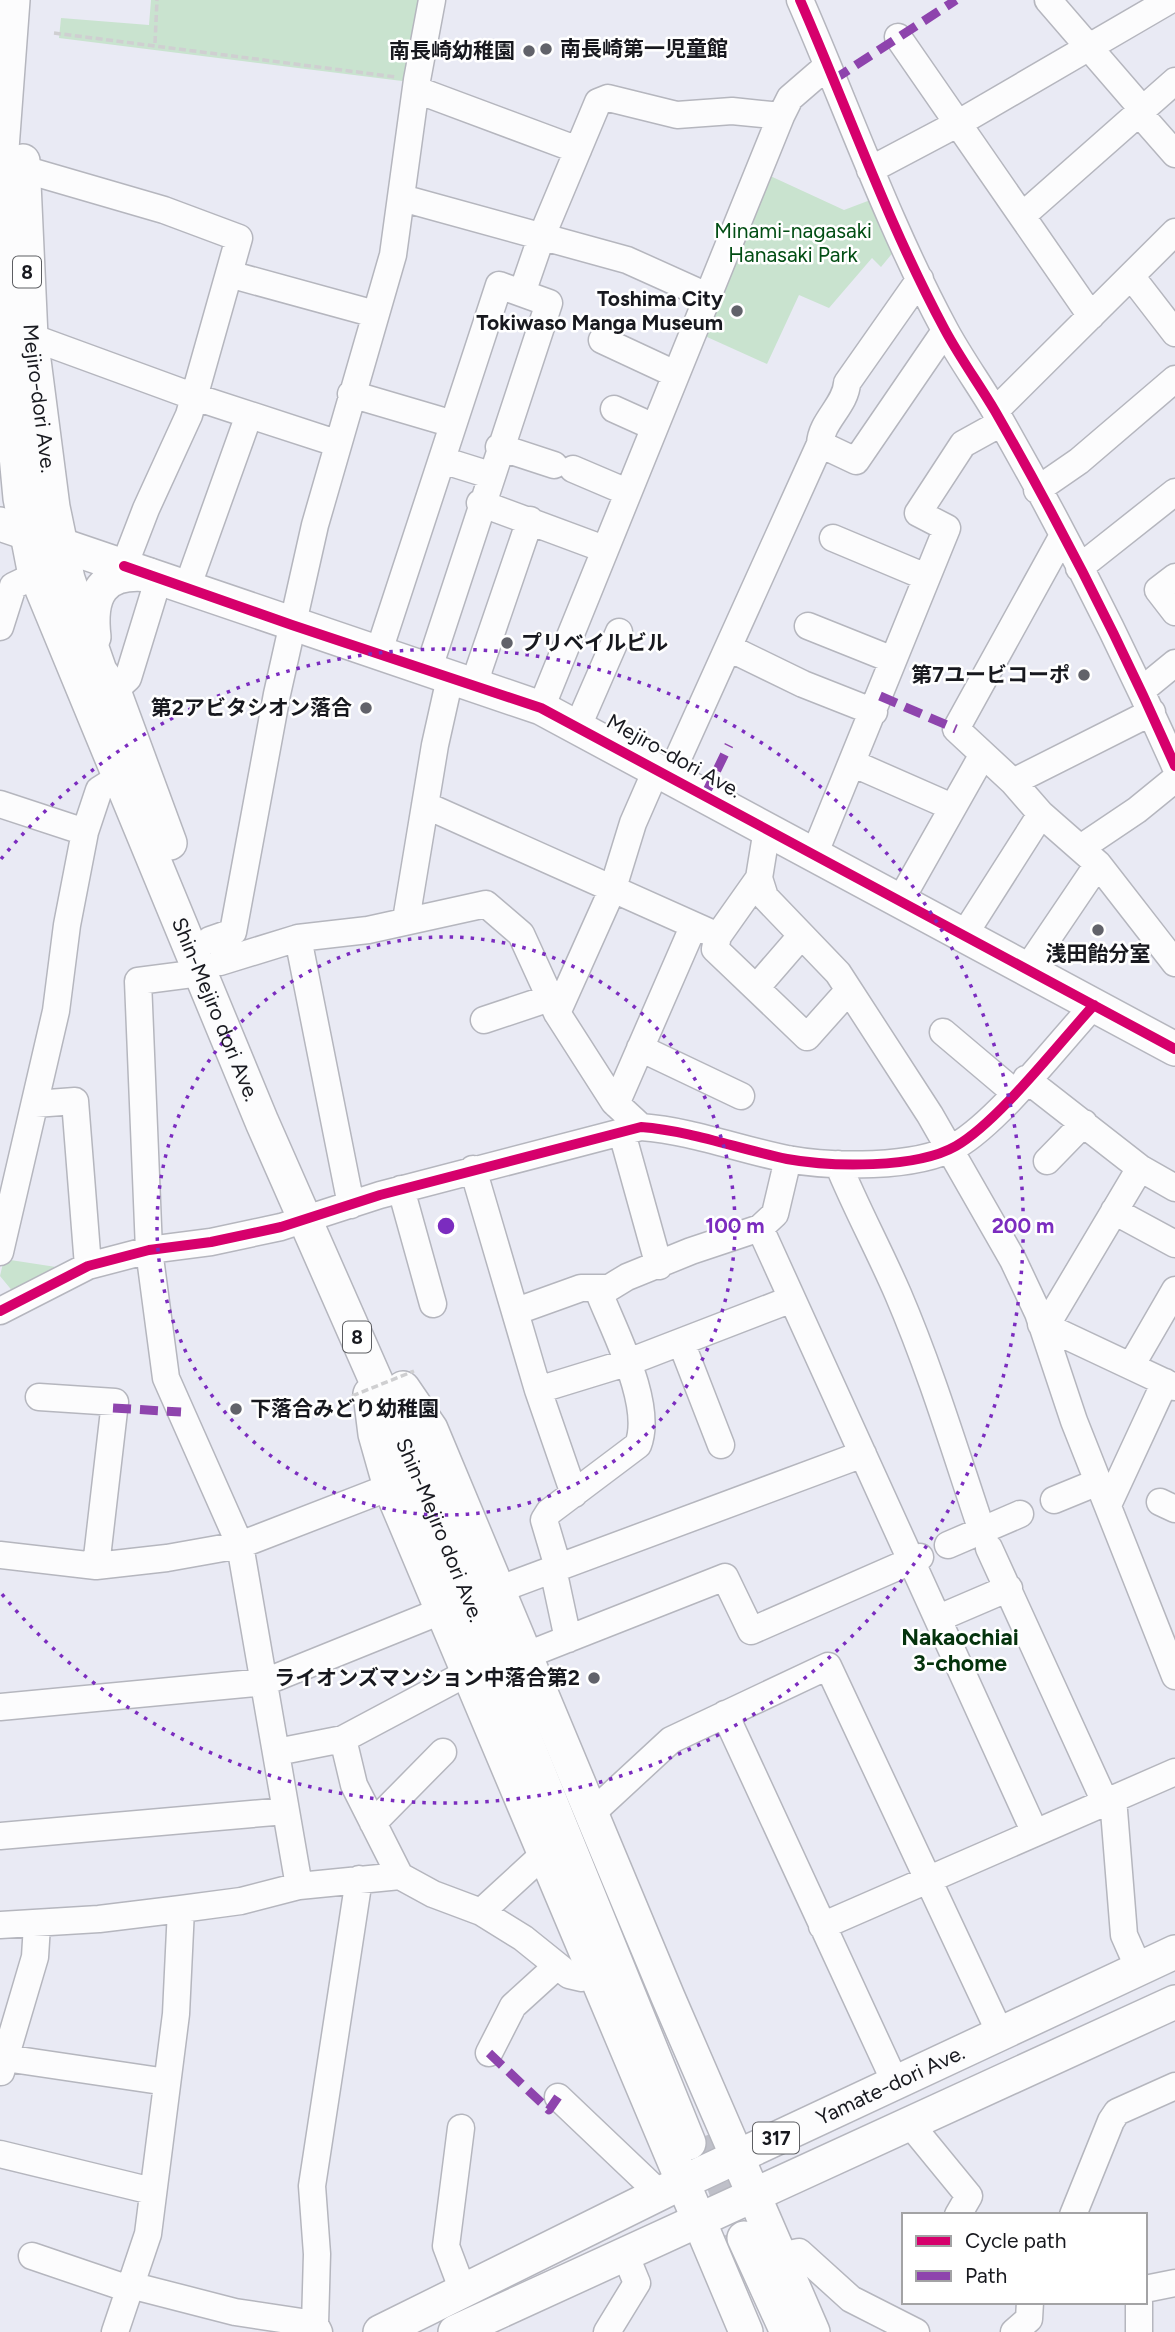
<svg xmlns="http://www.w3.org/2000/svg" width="1175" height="2332" font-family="Figtree,'Noto Sans JP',sans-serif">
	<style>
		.green { fill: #c9e3cf }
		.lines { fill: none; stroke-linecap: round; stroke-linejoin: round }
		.major-tunnel { stroke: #bfc0c9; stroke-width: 33; stroke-dasharray: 33 17; stroke-linecap: butt }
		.minor-casing { stroke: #b5b6be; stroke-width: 29 }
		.major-casing { stroke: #b5b6be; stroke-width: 36 }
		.path { stroke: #cfcfd1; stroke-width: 3.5; stroke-dasharray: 7 3.5; stroke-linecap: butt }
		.minor { stroke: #fcfcfd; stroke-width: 26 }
		.major { stroke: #fcfcfd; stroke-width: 33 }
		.path-bridge { stroke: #cfcfd1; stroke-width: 3.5; stroke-dasharray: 7 3.5; stroke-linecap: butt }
		.quiet { stroke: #8e44ad; stroke-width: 9; stroke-dasharray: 18 9; stroke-linecap: butt }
		.cycleway-casing { stroke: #fff; stroke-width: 15 }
		.cycleway { stroke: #d6006c; stroke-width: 10 }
		.ring { fill: none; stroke: #7b2cbf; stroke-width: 3.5; stroke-dasharray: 3.5 7 }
		.poi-dot { fill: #61626a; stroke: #fff; stroke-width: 2.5 }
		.labels { text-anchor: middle; stroke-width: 5; stroke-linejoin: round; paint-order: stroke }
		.shield { fill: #fff; stroke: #5d5e62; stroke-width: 2 }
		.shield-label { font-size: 19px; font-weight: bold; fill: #18191f }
		.poi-label { font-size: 21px; font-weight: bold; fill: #18191f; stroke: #fff; text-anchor: end }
		.park-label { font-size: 21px; fill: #024e14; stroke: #fff }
		.street-label { font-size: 21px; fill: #18191f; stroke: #fff }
		.neighbourhood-label { font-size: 23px; font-weight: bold; fill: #05330d; stroke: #fff }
		.centre { fill: #7b2cbf; stroke: #fff; stroke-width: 3.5 }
		.ring-label { font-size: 21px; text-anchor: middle; font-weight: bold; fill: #7b2cbf; stroke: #fff; stroke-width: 5; stroke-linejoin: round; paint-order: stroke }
	</style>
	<rect width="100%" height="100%" fill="#e9eaf4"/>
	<!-- green -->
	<path class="green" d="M151,0H426L410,82L59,38L61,18L149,25Z
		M766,174L844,210L873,199L895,250L881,267L872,258L829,308L799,295L767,364L696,332Z
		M4,1259L56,1267L14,1293L0,1276Z"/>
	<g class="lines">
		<!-- major-tunnel -->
		<path class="major-tunnel" d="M705,2136L741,2232"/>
		<!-- minor casing -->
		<g class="minor-casing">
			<path id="minor" d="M800,0C848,110 888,224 945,330C960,358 979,384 995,411C1061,526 1122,645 1175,766
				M1048,0L1143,110
				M898,37L1091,316
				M417,90L578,150
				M1139,113L1175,154
				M23,169L164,210L239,238L189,415L146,509L124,566
				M870,170L957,124L1170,0
				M402,198L627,260L707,296
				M1022,216L1175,81
				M229,274L375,314
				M1131,276L1175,333
				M522,293L541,238L598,102L608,98L677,115L732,111L781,116
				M31,337L195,397L336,443
				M602,340L675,374
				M351,394L453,424
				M614,409L654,427
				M995,411L1175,232
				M820,444C821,421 846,405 847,383L920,279
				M499,447L554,465
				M442,460L490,475
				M573,469L627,492
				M1037,490L1079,461L1175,379
				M480,503L604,549
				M1062,537L956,729L1013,782L1041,814L1098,864L1175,963
				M833,538L926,577
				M1079,568L1175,492
				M1175,577L1158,590L1175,612
				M187,588L249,415
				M808,626L893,660
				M0,627L13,586L36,575
				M729,648L803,684L874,712
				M378,654L499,285L549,303L428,671
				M477,687L479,669L530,520
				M1142,690L1175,663
				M114,691L128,678L159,577
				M541,708L781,116L790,98L827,66
				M578,726L619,632
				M852,763L952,807
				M670,776L820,444L856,461L945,331
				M1013,782L1152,712
				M0,804L85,832
				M425,805L718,936L759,878
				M767,829L759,878L765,897L838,973L930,1115L1013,1260L1038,1313L1074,1421L1175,1676
				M1082,847L1137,810L1175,779
				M814,855L947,528L918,513L963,444L1001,423
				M900,901L982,756
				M406,920L435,745L450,678
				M964,935L1041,814
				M718,936L715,949L807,1037L849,990
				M298,938L351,1205
				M210,940L233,932L277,694L315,525L393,255L417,80L432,0
				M220,962L298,938L368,930L486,904L521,934L557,1013L614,1102L641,1127
				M1027,969L1098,864
				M200,973L138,981L149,1250L166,1378L240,1545L299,1886
				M756,988L801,936
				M557,1013L613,888L633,823L657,768
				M484,1020L550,998
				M943,1032L1014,1092
				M640,1048L741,1096
				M1026,1079L1140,1168L1175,1188
				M35,1104L75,1101L88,1266
				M616,1104L693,927
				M622,1133L659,1266
				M788,1159L775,1214L760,1228L1035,1833
				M1047,1161L1084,1123
				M838,1164C856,1208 879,1250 898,1294C931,1371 955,1451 982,1531
				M473,1169L538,1390L574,1494
				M401,1189L433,1304
				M1114,1211L1175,1244
				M0,1252L56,1011L67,925L85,832L99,790L118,778
				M0,1311L88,1266L149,1250L211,1242L281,1227L380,1195L641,1127C692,1131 738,1149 787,1159C831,1167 916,1169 956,1146C999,1121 1058,1044 1094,1005
				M517,1311L581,1288H609L627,1277L691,1251L760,1228
				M1041,1324L1175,1387
				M1046,1326L1140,1168
				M681,1342L721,1445
				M1131,1366L1175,1290
				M538,1390L626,1363L792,1299
				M39,1397L115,1402L96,1566
				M1054,1500L1098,1482
				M1160,1502L1175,1509
				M1108,1505L1165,1382
				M948,1545L1020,1514
				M989,1548L1105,1802
				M0,1555L96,1566L167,1558L240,1545L390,1487
				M558,1567L544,1520L549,1512L638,1445C654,1404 613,1329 598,1290
				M553,1569L568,1639
				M500,1589L863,1454
				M939,1618L1009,1588
				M527,1655L725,1577L751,1631L920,1557
				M0,1707L265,1682L441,1611
				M725,1714L895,2082
				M343,1739L354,1785L400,1876
				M277,1752L343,1739L467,1673
				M1113,1798L1124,1935L1139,1969
				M592,1813L671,1740L828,1666L1000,2033
				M373,1823L443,1752
				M0,1836L286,1811
				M481,1912L543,1855
				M0,1925L99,1919L181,1909L241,1901L299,1886L400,1876L433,1894L481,1912L523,1938L569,1975L582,1978L594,1975
				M822,1926L1175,1772
				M489,2053L513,2006L557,1966
				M5,2058L167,2082
				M1,2072L35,1957L37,1925
				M558,2097L660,2194
				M910,2124L969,2196L958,2215
				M461,2128L446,2246L463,2291
				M0,2154L152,2191
				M1073,2215L1111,2121L1117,2112L1175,2086
				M32,2256L129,2289
				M780,2256L799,2252L851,2299L916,2332
				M130,2285L235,2312L315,2324
				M1145,2289L1175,2283
				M1139,2302V2332
				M115,2332L148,2234L176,2014L181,1909
				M319,2332L315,2324L317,2254L312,2186L359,1879
				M607,2332L637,2283L625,2254
				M1014,2332L1029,2319L1030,2302"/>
		</g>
		<!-- major casing -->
		<g class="major-casing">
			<g id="major">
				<path id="s1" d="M13,0L1,162V243L3,316L20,498L34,570L262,1122L428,1499L689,2143"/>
				<path id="s2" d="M23,161L31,337L53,507L68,579L100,671L114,691L170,843"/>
				<path d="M0,524L541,708L1175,1049"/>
				<path d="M94,637C89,594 102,570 149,575"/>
				<path d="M403,1388L431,1429L668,1997L813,2332"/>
				<path d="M370,1394L375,1434L390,1487L746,2332"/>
				<path d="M744,2238L787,2332"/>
				<path id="s3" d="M380,2332L681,2183L1175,1952"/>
				<path d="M455,2332L1175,2002"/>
			</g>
		</g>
		<!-- path -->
		<path class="path" d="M54,33L396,77
			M155,43L157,0"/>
		<!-- minor -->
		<use href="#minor" class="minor"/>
		<!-- major -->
		<use href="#major" class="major"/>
		<!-- path-bridge -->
		<path class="path-bridge" d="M352,1396L414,1371"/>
		<!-- quiet -->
		<path class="quiet" d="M833,80L956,0
			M880,696L956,729
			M705,795L729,745
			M113,1408L181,1412
			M489,2053L549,2110L558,2097"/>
		<!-- cycleway casing -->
		<g class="cycleway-casing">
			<path id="cycleway" d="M800,0C848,110 888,224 945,330C960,358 979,384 995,411C1061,526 1122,645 1175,766
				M124,566L292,625L541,708L1175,1049
				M0,1311L88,1266L149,1250L211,1242L281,1227L380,1195L641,1127C692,1131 738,1149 787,1159C831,1167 916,1169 956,1146C999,1121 1058,1044 1094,1005"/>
		</g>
		<!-- cycleway -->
		<use href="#cycleway" class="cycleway"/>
	</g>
	<!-- distance rings -->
	<g class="ring">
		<circle cx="446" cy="1226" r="289"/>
		<path d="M1 859A577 577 0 1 1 1 1593"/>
	</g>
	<!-- markers -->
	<g class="poi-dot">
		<circle cx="546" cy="49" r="7"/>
		<circle cx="529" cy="51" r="7"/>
		<circle cx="737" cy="311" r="7"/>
		<circle cx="507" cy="643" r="7"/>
		<circle cx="1084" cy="675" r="7"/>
		<circle cx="366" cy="708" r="7"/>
		<circle cx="1098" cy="930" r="7"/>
		<circle cx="236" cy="1409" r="7"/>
		<circle cx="594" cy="1678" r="7"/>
	</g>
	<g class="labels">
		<!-- shield labels -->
		<g class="shield">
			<rect x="13" y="256.5" width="28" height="31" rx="5"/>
			<rect x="343" y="1321.5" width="28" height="31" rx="5"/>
			<rect x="753" y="2122.5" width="46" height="31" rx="5"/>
		</g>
		<g class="shield-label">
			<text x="27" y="279">8</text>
			<text x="357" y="1344">8</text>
			<text x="776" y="2145">317</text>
		</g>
		<!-- poi labels -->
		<g class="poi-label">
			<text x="560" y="56" text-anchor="start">南長崎第一児童館</text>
			<text x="515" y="58">南長崎幼稚園</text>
			<text x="723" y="306">Toshima City<tspan x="723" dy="24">Tokiwaso Manga Museum</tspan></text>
			<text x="521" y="650" text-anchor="start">プリベイルビル</text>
			<text x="1070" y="682">第7ユービコーポ</text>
			<text x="352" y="715">第2アビタシオン落合</text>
			<text x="1098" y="961" text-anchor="middle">浅田飴分室</text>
			<text x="250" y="1416" text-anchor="start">下落合みどり幼稚園</text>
			<text x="580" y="1685">ライオンズマンション中落合第2</text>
		</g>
		<!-- park labels -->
		<g class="park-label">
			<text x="793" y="238">Minami-nagasaki<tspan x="793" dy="24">Hanasaki Park</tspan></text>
		</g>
		<!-- street labels -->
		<g class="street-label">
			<text dy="7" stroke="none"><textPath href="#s2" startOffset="238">Mejiro-dori Ave.</textPath></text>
			<text transform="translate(674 756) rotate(29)" y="7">Mejiro-dori Ave.</text>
			<text dy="7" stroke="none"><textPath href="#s1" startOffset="1048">Shin-Mejiro dori Ave.</textPath></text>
			<text dy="7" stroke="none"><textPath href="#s1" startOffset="1615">Shin-Mejiro dori Ave.</textPath></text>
			<text dy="7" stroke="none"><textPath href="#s3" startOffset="567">Yamate-dori Ave.</textPath></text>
		</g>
		<!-- neighbourhood labels -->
		<g class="neighbourhood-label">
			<text x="960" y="1645">Nakaochiai<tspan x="960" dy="26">3-chome</tspan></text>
		</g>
	</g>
	<circle cx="446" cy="1226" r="10" class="centre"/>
	<g class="ring-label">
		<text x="735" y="1233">100 m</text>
		<text x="1023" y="1233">200 m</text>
	</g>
	<!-- legend -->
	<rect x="902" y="2213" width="245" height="91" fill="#ffffff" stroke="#a3a3a5" stroke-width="2"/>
	<rect x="916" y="2236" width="35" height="10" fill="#d6006c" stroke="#a3a3a5" stroke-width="2"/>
	<text x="965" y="2248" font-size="21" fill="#18191f">Cycle path</text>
	<rect x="916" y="2271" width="35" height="10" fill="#8e44ad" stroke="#a3a3a5" stroke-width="2"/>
	<text x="965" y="2283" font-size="21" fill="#18191f">Path</text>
</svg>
